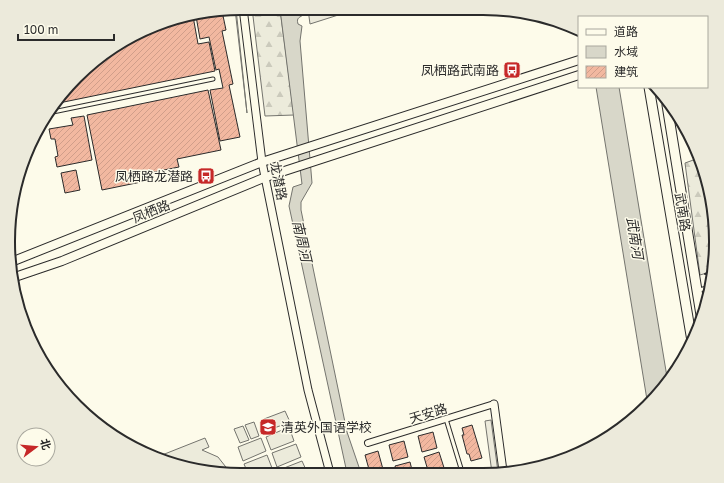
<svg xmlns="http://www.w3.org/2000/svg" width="724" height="483" font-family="'Golos Text','Noto Sans SC',sans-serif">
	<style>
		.forest { fill: url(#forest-firs); stroke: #74746e }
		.pitch { fill: #ecebdb; stroke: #74746e }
		.parking { fill: #eceadb; stroke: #74746e }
		.water { fill: #d8d7c9; stroke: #74746e }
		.building { fill: url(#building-hatch); stroke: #2b2b2b }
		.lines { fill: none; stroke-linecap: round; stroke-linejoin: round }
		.service-casing { stroke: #2b2b2b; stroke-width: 5 }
		.minor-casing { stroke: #2b2b2b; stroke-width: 8 }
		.tertiary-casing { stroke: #2b2b2b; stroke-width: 9 }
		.secondary-casing { stroke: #2b2b2b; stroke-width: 10 }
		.primary-casing { stroke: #2b2b2b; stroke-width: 11 }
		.service { stroke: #fdfbea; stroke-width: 3 }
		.minor { stroke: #fdfbea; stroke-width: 6 }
		.tertiary { stroke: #fdfbea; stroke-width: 7 }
		.secondary { stroke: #fdfbea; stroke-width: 8 }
		.primary { stroke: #fdfbea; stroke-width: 9 }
		.wall { stroke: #2b2b2b; stroke-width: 2 }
		.labels { text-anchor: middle; stroke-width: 3; stroke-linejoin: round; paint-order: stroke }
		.poi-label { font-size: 13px; fill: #2b2b2b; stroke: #fdfbea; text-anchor: end }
		.street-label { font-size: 13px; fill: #2b2b2b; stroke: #fdfbea }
		.water-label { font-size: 14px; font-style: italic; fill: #2b2b2b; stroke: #fdfbea }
		.rim { fill: none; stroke: #2b2b2b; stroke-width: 2 }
	</style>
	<defs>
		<pattern id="forest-firs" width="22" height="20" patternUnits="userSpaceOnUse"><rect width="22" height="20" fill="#ecebdb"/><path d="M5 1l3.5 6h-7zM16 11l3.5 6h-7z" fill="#cbcabc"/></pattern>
		<pattern id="building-hatch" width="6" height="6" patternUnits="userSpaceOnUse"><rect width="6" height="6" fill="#f2b8a0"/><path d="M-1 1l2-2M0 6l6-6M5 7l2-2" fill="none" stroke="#d09e8a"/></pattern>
	</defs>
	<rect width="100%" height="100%" fill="#fdfbea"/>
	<!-- forest -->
	<path class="forest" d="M252,8L280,9L294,115L265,116Z
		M699,158L716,241L710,272L700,275L685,163Z"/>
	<!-- pitch -->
	<path class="pitch" d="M285,411L290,422L269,430L264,419Z
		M254,422L259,436L251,439L245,425Z
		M243,426L249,440L240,443L234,429Z
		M289,427L294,441L271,450L266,437Z
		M205,438L209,447L202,450L218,457L229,471H196L157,457Z
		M261,438L266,451L243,461L238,447Z
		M296,444L301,457L277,467L272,453Z
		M267,455L272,468L264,472L247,471L244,464Z
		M302,461L307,472H279V470Z"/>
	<!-- parking -->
	<path class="parking" d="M235,9H236L247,113Z
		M308,9L354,10L310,24Z
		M491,420L498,472L492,473L485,421Z"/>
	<!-- water -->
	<path class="water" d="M280,9H305L304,14C300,18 296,17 298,24L302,26L300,41L312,183L301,202V210L347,432L361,473H347L289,206L293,187L302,184Z
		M596,87H619L667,377L648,406Z"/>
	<!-- building -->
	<path class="building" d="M222,11L226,30L222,31L233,84L229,85L240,137L220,141L210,90L223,88L219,69L216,70L209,37L200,39L196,16Z
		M193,16L198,44L209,42L215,71L54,104L56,99L112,47L167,20Z
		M208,90L221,150L177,159L179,167L144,174L146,181L102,190L87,115Z
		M84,116L92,160L57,167L55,157L58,156L55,139H51L49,129L73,125L71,118Z
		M76,170L80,190L65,193L61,173Z
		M472,425L482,458L471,461L469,454H467L462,435H464L462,428Z
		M433,432L437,448L422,452L418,436Z
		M404,441L408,457L393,461L389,445Z
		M378,451L384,473H370L365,455Z
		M439,452L446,474H429L424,457Z
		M410,462L413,474H397L395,466Z"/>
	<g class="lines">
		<!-- service casing -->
		<g class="service-casing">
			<path id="service" d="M48,113L213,79
				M699,290L707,288
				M446,419L463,475"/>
		</g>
		<!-- minor casing -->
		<g class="minor-casing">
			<path id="minor" d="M368,443L494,404"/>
		</g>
		<!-- tertiary casing -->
		<g class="tertiary-casing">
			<path id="tertiary" d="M243,8L262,162L308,390L330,473
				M494,404L503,471"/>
		</g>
		<!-- secondary casing -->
		<g class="secondary-casing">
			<path id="secondary" d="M11,262L262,162L579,60
				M12,278L62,261L266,177L579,75"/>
		</g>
		<!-- primary casing -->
		<g class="primary-casing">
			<path id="primary" d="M649,87L692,341
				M667,105L701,315"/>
		</g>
		<!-- service -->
		<use href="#service" class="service"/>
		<!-- minor -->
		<use href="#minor" class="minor"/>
		<!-- tertiary -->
		<use href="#tertiary" class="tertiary"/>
		<!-- secondary -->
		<use href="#secondary" class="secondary"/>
		<!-- primary -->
		<use href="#primary" class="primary"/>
		<!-- wall -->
		<path class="wall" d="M705,274L710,272"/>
	</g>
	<!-- icons -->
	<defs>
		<g id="bus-square" transform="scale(0.9)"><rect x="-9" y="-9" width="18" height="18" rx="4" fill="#c62828" stroke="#fdfbea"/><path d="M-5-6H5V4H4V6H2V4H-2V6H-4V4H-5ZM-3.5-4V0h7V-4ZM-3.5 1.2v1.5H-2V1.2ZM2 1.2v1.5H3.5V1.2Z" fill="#fff"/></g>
		<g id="school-square" transform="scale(0.9)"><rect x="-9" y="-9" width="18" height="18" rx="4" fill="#c62828" stroke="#fdfbea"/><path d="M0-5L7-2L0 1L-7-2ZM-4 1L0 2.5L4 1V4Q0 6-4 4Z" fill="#fff"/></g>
	</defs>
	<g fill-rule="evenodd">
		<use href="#bus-square" x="512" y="70"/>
		<use href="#bus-square" x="206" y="176"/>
		<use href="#school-square" x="268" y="427"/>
	</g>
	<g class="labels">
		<!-- poi labels -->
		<g class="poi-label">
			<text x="499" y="75">凤栖路武南路</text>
			<text x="193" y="181">凤栖路龙潜路</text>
			<text x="281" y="432" text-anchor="start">清英外国语学校</text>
		</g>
		<!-- street labels -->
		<g class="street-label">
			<text transform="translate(279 181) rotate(79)" y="5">龙潜路</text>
			<text transform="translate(151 211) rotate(-22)" y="5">凤栖路</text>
			<text transform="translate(683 212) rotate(81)" y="5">武南路</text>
			<text transform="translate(428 413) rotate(-17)" y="5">天安路</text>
		</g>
		<!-- water labels -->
		<g class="water-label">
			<text transform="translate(635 238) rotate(81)" y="5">武南河</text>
			<text transform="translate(302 241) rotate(77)" y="5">南周河</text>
		</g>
	</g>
	<!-- crop -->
	<path d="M0 0H724V483H0ZM241 15H483A226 226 0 0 1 709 241V242A226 226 0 0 1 483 468H241A226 226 0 0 1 15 242V241A226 226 0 0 1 241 15Z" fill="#eceadb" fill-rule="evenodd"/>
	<path class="rim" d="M241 15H483A226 226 0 0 1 709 241V242A226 226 0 0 1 483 468H241A226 226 0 0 1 15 242V241A226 226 0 0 1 241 15Z"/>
	<!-- legend -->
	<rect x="578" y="16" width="130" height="72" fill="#fdfbea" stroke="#a9a89e"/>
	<rect x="586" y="29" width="20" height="6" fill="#fdfbea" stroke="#a9a89e"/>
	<text x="614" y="36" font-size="12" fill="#2b2b2b">道路</text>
	<rect x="586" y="46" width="20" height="12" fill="#d8d7c9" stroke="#a9a89e"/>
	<text x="614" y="56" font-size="12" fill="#2b2b2b">水域</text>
	<rect x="586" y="66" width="20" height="12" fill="url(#building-hatch)" stroke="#a9a89e"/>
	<text x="614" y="76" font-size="12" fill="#2b2b2b">建筑</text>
	<!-- north arrow -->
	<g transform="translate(36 447) rotate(74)"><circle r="19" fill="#fdfbea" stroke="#a9a89e"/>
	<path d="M0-3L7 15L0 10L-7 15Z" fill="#c62828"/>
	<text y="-6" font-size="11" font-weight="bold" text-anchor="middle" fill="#2b2b2b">北</text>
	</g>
	<!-- scale -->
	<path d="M18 34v6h96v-6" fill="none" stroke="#2b2b2b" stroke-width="2"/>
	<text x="24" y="34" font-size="12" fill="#2b2b2b" stroke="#fdfbea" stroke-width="3" paint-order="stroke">100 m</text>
</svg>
